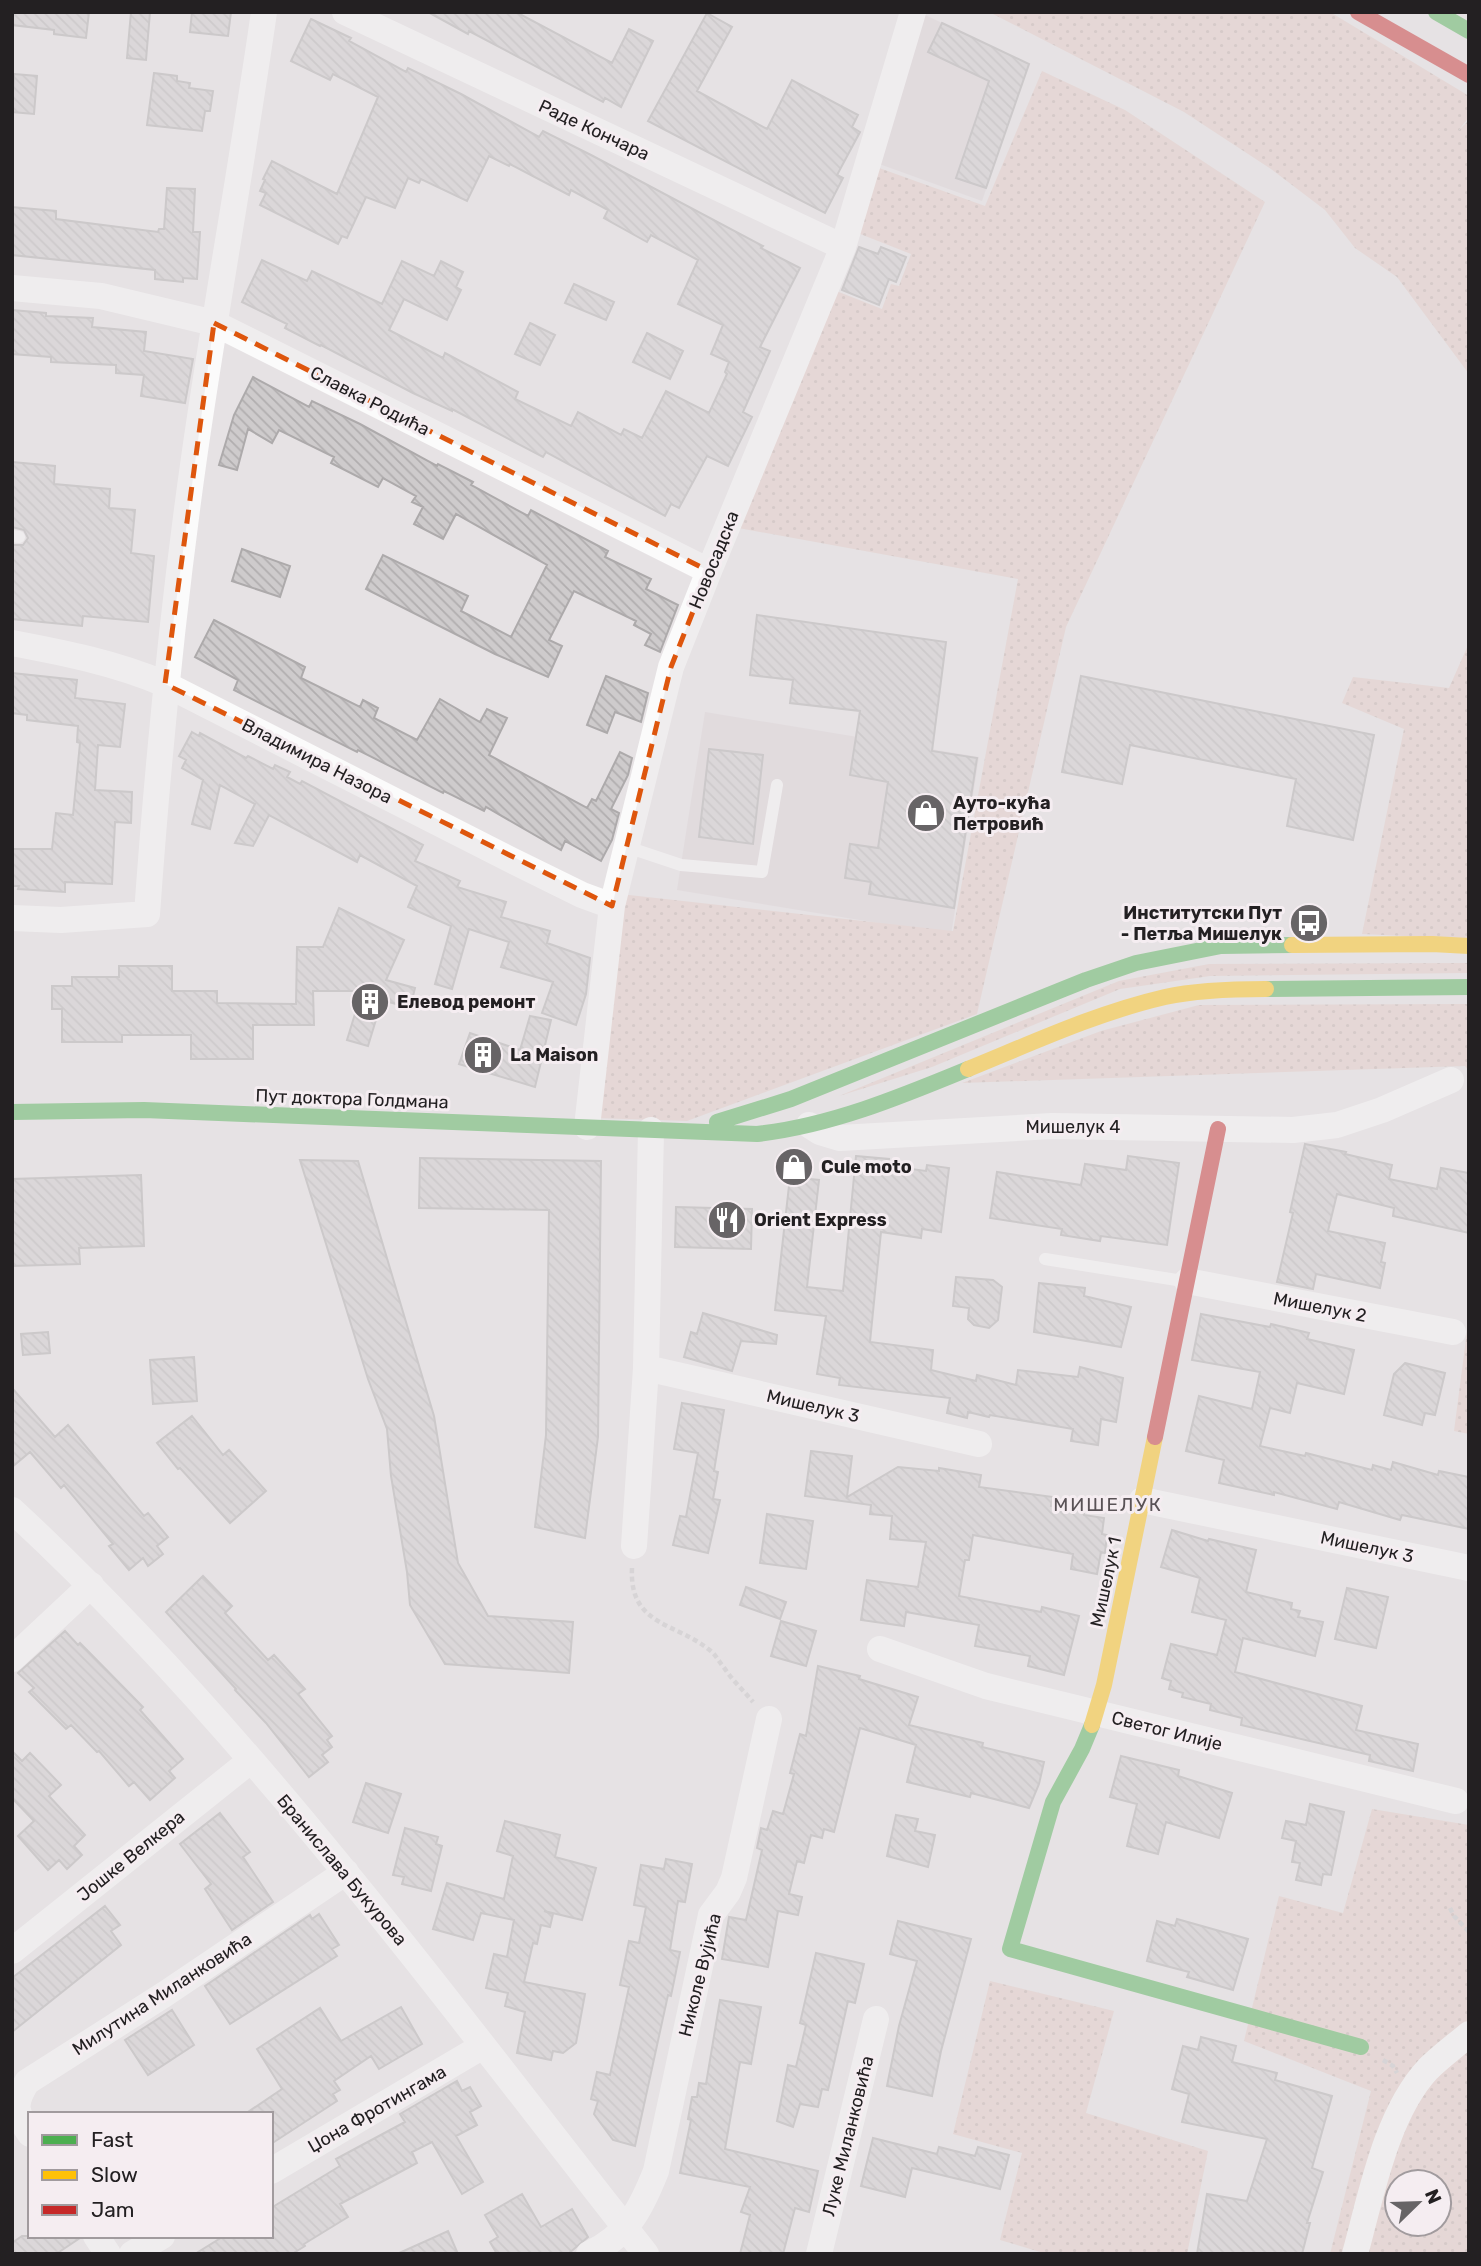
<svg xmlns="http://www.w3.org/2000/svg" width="1481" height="2266" font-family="Rubik,sans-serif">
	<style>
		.built { fill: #dcd2d6 }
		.grass { fill: url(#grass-dots); fill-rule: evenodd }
		.building { fill: url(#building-back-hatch); stroke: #adaaab; stroke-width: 2 }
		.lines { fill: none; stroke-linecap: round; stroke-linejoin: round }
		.path { stroke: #c5c4c5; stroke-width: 4.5; stroke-dasharray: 5 3.5; stroke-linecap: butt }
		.lane { stroke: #fbfbfb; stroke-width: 12 }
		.street { stroke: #fbfbfb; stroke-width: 26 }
		.fast { stroke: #4caf50; stroke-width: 16 }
		.slow { stroke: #ffc107; stroke-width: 16 }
		.jam { stroke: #c62828; stroke-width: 16 }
		.marked { fill: none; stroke: #de560d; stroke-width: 5; stroke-dasharray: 14 9; stroke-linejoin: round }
		.labels { text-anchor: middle; stroke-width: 6; stroke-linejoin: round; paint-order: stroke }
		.street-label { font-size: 18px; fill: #232022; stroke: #f5edf1 }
		.poi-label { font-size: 18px; font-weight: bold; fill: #232022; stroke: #f5edf1; text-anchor: start }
		.neighbourhood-label { font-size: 19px; letter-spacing: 2px; fill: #595256; stroke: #f5edf1 }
	</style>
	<defs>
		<pattern id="grass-dots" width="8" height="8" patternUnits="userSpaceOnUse" patternTransform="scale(1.75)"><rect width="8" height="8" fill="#e4cbc5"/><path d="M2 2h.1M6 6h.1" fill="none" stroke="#c3aea9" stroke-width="1.8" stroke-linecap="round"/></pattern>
		<pattern id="building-back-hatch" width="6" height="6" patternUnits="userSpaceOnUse" patternTransform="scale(1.75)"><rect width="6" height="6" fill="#cecbcc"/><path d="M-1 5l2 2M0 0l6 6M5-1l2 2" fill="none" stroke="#b1aeaf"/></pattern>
	</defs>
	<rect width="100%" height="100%" fill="#e6e2e4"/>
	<!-- built -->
	<path class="built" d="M923,14L1029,64L982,201L871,161Z
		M705,712L979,757L951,935L677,890Z"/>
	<!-- grass -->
	<path class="grass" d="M989,12H1330L1469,96V117L1458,131L1469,120V374L1397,277L1355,248L1325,210L1271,169L1184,112Z
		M1042,71L1125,110L1265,202L1066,627L977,1014L687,1121L595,1118L620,894L953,931L1018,579L722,525L821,285L882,309L891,284L899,286L911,254L845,228L868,164L985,206Z
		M1469,643V939L1362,934L1404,729L1342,703L1353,677L1449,688Z
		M1469,963V973L1210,976L1120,989L932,1067L839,1096L1119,981L1209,964Z
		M1469,1004V1071L1465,1066L962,1083L1101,1031L1199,1005Z
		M1469,1316V1434L1454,1431Z
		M1372,1809L1469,1825V2254H1330L1371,2091L1244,2041L1279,1896L1343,1913ZM1397,2182H1439V2224H1397Z
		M990,1981L1114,2011L1086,2113L1208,2151L1187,2254H1047L1000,2240L1022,2153L953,2134Z"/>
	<!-- building -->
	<path class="building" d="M12,12H89L86,38L54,34V30L12,25Z
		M131,12H150L146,60L127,58Z
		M192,12H231L228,36L190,32Z
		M428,12H516L612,63L629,29L653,41L621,107L605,98L603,102L469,31L468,34Z
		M707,13L732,27L697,91L767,129L792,80L858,115L852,127L860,132L837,175L843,178L825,213L648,121Z
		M311,19L351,38L349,41L406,72L408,68L461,94L539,137L543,131L591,155L763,246L761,248L800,268L760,347L770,351L743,412L752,417L728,466L707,456L679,508L671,504L665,516L546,452L543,457L452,409V411L413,393L321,345L320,346L285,328L287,324L242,302L262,260L307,281L312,271L382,304L402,261L434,276L441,261L463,272L456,287L461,290L447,320L404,299L389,330L443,358L445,353L518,392L515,399L571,426L578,412L621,435L624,429L642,438L666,391L709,413L727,374L725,372L729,362L711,354L723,325L678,304L698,260L651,235L647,242L604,218L608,210L571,190L569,195L510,164L509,166L489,156L467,201L421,179L419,183L408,178L395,208L366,197L347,238L342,236L338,244L260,205L266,193L260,191L265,180L263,179L272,161L337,194L378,97L333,74L330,80L291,61Z
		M942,23L1029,64L986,188L956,178L989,81L928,52Z
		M154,73L177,76V81L190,83L189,88L213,91L210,111H205L202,131L147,125Z
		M14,74L37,76L34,114L12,112Z
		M167,188L195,189L193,232H200L197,279L183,278V282L155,279V270L12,255V207L56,211V219L158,232L159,229H164Z
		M859,247L878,254L881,247L906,257L896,282L889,279L879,305L842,290Z
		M574,284L614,302L606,320L565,303Z
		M12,310L46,313V316L93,318L92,327L146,332L144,351L193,359L185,403L141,396L144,375L116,373V365L51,362V357L12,354Z
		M530,323L555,335L540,365L515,354Z
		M647,333L683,351L670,379L633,362Z
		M253,377L309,407L312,401L360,424L437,466L438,464L473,482L471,485L528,516L531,510L608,551L605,557L651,579L646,589L678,605L660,652L645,645L651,634L634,625L636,621L574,591L549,640L562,646L548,677L495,654L366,589L383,555L468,596L461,611L511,637L547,565L456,514L443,539L414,524L423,507L412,502L416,496L383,478L378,487L331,463L334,457L279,430L272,443L248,429L237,470L219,465L234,415Z
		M12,462L55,466L54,484L110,489L109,508L135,510L131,553L154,556L148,622L83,616L82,626L12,619V545H23L28,538L24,530L12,527Z
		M242,549L290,566L280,597L232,581Z
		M757,615L946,642L932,751L977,758L954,908L869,894L871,882L845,878L850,844L878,848L888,782L850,775L860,711L790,703L793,680L750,675Z
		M214,620L305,667L301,678L360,707L363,700L378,708L374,718L417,740L440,699L480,722L487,709L507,718L489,755L587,808L592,799L596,801L620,752L632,758L628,775L611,809L619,813L612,840L601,861L565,841L561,850L486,807L484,811L444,791L443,793L358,750L357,752L234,690L238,680L195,657Z
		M12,673L77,680L75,698L125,704L120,747L98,745L95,790L132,792L131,823L115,822L112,884L65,882V892L18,889L19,886H12V849H52L56,813L73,815L80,743L77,742L78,726L27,720V715L12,713Z
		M606,676L648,693L641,722L615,712L607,733L587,725Z
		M1081,676L1374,735L1353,840L1287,826L1296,779L1130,745L1122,784L1062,772Z
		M192,732L199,736L200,733L246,758L248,756L273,769L275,765L290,772L287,777L300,784L302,781L423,845L415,861L460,881L457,887L506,902L501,917L550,931L547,943L590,958L586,994L576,1025L542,1013L553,982L501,967L509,942L469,929L452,989L435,984L451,926L408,907L417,886L360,855L357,862L269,815L253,846L235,843L255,804L220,785L210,829L192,824L203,780L182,768L186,760L179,756Z
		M709,749L763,755L753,844L699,837Z
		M339,908L404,940L386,980L415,988L410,1008L382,1000L368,1046L347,1040L362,991H313L314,1025H253V1059H191V1035H122V1042H62V1009H52V986H72V977H119V966H172V991H217V1003L296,1004L297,947H323Z
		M530,1016L551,1020L535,1087L459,1064L470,1033L520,1050Z
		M1305,1144L1346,1152L1345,1154L1392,1165L1389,1179L1437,1189L1441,1168L1469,1173V1233L1393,1216L1394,1208L1337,1194L1328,1231L1385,1243L1381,1262L1385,1263L1380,1288L1316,1274L1313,1289L1277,1282L1293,1213L1290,1212Z
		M856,1156L889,1159L888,1166L926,1171L927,1165L949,1168L941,1232L922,1229L921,1238L881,1232L870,1342L933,1350L931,1370L976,1381L977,1375L1016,1385L1018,1370L1078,1377L1080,1367L1123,1378L1116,1422L1101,1419L1098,1445L1071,1441L1073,1429L990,1415L989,1417L968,1412L967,1418L947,1413L950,1398L839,1385L840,1378L817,1374L826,1316L775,1310L790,1177L819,1180L807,1287L843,1291Z
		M1128,1156L1179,1163L1167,1245L1101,1236L1100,1241L1061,1235L1062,1229L990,1218L997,1172L1081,1185L1085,1164L1126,1170Z
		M420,1158L601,1161L598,1437L585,1538L535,1527L546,1435L549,1210L419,1208Z
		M300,1160L358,1161L434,1416L458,1563L488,1616L573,1622L569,1673L445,1664L410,1605L407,1572L391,1476L387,1429L368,1379Z
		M141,1175L144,1246L79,1248L80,1264L12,1266V1179Z
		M676,1207L752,1209L751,1249L675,1247Z
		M956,1277L993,1280L1002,1287L998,1320L989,1328L974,1325L968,1319L969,1308L953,1306Z
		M1039,1283L1085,1288L1084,1296L1131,1307L1121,1347L1034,1332Z
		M703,1313L777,1335L776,1344L741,1341L732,1371L684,1357L691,1332L697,1334Z
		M1201,1314L1270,1327L1271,1324L1309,1333L1307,1339L1354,1350L1344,1394L1297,1383L1290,1413L1270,1408L1260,1446L1305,1456L1306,1453L1372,1470L1373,1465L1391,1470L1393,1462L1438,1475L1439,1471L1469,1477V1529L1402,1515L1400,1520L1339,1502L1337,1509L1274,1492V1495L1219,1483L1224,1460L1186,1451L1199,1396L1252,1409L1260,1372L1192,1360Z
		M48,1332L50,1353L23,1355L21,1334Z
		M194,1357L197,1401L153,1404L150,1360Z
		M1405,1363L1445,1373L1435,1415L1425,1413L1422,1425L1384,1415L1394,1374Z
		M12,1388L55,1437L68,1425L144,1516L148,1513L168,1537L157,1546L163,1554L148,1566L143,1558L129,1570L109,1546L113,1544L64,1485L61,1488L30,1452L12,1467Z
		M682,1403L724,1410L714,1471L718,1472L713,1499L720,1500L708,1553L673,1545L680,1516L686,1517L698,1453L674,1449Z
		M192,1416L223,1455L229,1450L266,1491L230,1523L180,1468L178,1469L157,1443Z
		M811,1451L852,1456L847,1497L898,1467L939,1471V1468L981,1475L979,1487L1053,1497L1051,1506L1084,1511V1515L1104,1518L1102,1534L1107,1535L1105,1553L1101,1552L1097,1574L1071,1569L1073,1554L973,1535L969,1560H965L959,1596L1041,1612L1042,1607L1079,1616L1064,1675L1028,1666L1030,1656L975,1646L979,1625L906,1612L904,1626L861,1620L867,1580L918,1587L926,1542L890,1539L892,1516L870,1514L871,1505L805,1496Z
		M767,1514L813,1521L806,1569L760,1563Z
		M1172,1530L1208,1541L1209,1539L1256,1550L1246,1592L1292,1603L1291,1609L1300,1611L1298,1617L1323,1622L1315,1656L1243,1638L1235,1672L1362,1706L1356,1730L1418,1744L1413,1771L1369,1761L1370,1755L1241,1725L1242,1718L1210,1710L1211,1704L1182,1697L1183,1693L1169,1689L1171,1681L1162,1678L1171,1644L1217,1655L1226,1620L1192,1612L1200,1578L1161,1567Z
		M203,1576L232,1606L225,1613L268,1660L274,1655L305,1689L298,1694L332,1736L327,1740L332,1747L322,1755L328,1762L309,1777L266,1723L235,1690L236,1689L166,1612Z
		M746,1587L786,1602L780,1619L740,1605Z
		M1347,1588L1388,1597L1376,1648L1335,1639Z
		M781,1621L816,1631L806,1666L771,1656Z
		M65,1631L78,1645L80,1643L143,1707L140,1710L183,1759L169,1771L175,1778L150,1800L134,1782L129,1786L99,1751L97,1752L71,1725L66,1729L29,1692L34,1688L18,1673Z
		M818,1666L860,1676L859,1679L918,1697L909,1725L983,1743L982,1747L1044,1762L1039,1784L1029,1808L971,1793L970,1797L907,1782L916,1745L860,1728L834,1832L824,1829L822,1838L811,1835L804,1863L797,1861L789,1894L802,1897L798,1915L778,1911L768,1967L722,1959L729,1917L746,1920L762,1850L757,1848L761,1828L767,1830L773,1811L783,1814L794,1774L790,1773L800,1734L806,1736Z
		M12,1751L22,1761L30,1753L61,1785L49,1796L85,1835L74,1846L82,1855L67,1869L59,1860L48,1870L18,1836L34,1821L12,1798Z
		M1121,1756L1179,1770L1178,1776L1232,1793L1219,1838L1166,1822L1158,1854L1127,1846L1137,1804L1110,1797Z
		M366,1783L401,1794L388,1833L353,1822Z
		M1310,1804L1344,1812L1331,1875L1323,1874L1321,1885L1296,1880L1300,1863L1292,1862L1296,1841L1282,1838L1286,1821L1306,1825Z
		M220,1813L250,1852L243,1857L273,1902L232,1930L205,1889L211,1884L180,1844Z
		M896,1815L918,1819L915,1831L935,1835L928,1867L887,1856Z
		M505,1821L560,1835L555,1857L596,1868L582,1920L544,1911L553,1914L550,1927L541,1925L537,1944L533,1943L524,1982L585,1994L576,2043L563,2053L553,2051L551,2060L517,2053L525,2012L505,2006L508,1993L486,1988L494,1954L507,1957L514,1920L481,1913L473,1940L433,1929L447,1883L504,1899L513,1856L497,1851Z
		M405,1828L438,1837L436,1844L442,1846L431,1891L402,1884L404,1877L393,1875Z
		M666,1859L692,1864L685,1902L678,1901L670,1950L680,1952L671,1996L668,1995L635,2146L613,2140L594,2114L598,2101L591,2099L597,2072L610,2075L629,1987L620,1985L629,1941L639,1943L646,1907L634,1905L641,1865L664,1869Z
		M105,1906L120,1925L111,1931L121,1945L12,2032V1978Z
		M319,1914L339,1945L332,1949L337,1956L230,2024L205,1986L310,1915L312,1919Z
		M1177,1919L1248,1939L1233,1990L1187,1977L1189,1972L1147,1961L1157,1921L1175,1926Z
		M898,1921L971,1939L941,2051L932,2096L887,2086L899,2026L917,1961L890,1954Z
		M816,1953L864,1964L855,2003L848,2001L828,2090L822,2089L818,2107L800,2104L793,2127L777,2121L788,2065L796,2067L806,2025L800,2023Z
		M720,2000L761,2007L751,2064L740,2062L725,2149L818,2171L809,2212L795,2208L783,2254H740L750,2215L741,2212L750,2187L680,2173L691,2120L688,2119L692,2097H697L699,2083L706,2084Z
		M401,2007L422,2044L379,2069L371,2056L334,2081L340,2090L333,2094L337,2101L271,2144V2114H245L282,2089L257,2049L320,2008L341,2041Z
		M172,2010L194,2045L148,2075L125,2040Z
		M1201,2037L1236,2046L1232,2062L1277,2073L1275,2080L1332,2096L1312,2168L1323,2172L1307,2223H1310L1302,2254H1197L1207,2194L1247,2201L1267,2139L1182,2122L1189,2094L1172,2089L1183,2046L1198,2050Z
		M457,2081L462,2091L470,2087L481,2106L470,2112L477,2125L456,2136L483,2182L462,2194L432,2142L412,2152L417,2163L340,2204L348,2217L304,2244L305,2246L292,2254H195L224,2236H271V2208L340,2166L336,2159L405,2122L400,2114Z
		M873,2138L937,2154L939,2147L975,2156L978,2147L1009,2155L1000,2189L912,2168L905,2197L861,2186Z
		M522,2194L541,2227L572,2209L588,2237L568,2254H497L490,2242L498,2237L485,2215Z
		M448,2231L458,2254H397Z
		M22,2236H80V2238L56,2254H12V2243Z"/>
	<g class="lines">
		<!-- path -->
		<path class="path" d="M632,1568C629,1627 677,1622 712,1652C717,1657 720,1663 725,1669C733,1681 744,1691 753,1702
			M1450,1908L1454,1916L1469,1932
			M1383,2060L1393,2066L1397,2073"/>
		<!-- lane -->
		<path class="lane" d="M12,536L19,537
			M627,847L681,865L762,872L777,785
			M1045,1259L1183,1281"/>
		<!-- street -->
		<path class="street" d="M345,12L843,247
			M12,288L101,296L214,323L709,571
			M12,643C65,653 116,663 165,684L511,860L582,895L612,906
			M12,918L61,920L147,914C158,759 173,605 195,451C216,305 243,159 264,12
			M809,1125L820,1132L840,1138L1052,1126L1293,1130L1337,1125L1382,1110L1451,1080
			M587,1127L612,906L671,667L709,571L843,247L913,12
			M1187,1281L1453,1332
			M646,1368L979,1444
			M1142,1500L1469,1568
			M12,1510C251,1731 445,2000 646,2254
			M634,1546L646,1368L651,1130
			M880,1649L986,1686L1456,1801
			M12,1659L91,1585
			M12,1951L250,1761
			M30,2134C15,2112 13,2104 27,2082L165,1994L346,1872
			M271,2171L483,2046
			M96,2236L108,2254
			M132,2254L162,2236
			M589,2254C628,2235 641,2209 656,2171L711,1915L728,1892L734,1878L769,1719
			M819,2254L876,2019
			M1355,2254C1371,2196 1386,2114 1428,2069C1440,2057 1455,2046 1469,2034"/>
		<!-- fast -->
		<path class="fast" d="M1436,12L1469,31
			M1266,989L1469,987
			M12,1112L144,1110L757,1134C830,1126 900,1097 968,1069
			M717,1122L791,1099L1086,980L1136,963L1221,946L1292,945
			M1092,1725L1082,1749L1053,1802L1010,1949L1361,2047"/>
		<!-- slow -->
		<path class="slow" d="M1292,945L1432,944L1469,946
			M968,1069C1032,1043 1096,1013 1165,997C1197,990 1233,989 1266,989
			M1092,1725L1104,1685L1155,1437"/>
		<!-- jam -->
		<path class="jam" d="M1358,12L1469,75
			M1155,1437L1218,1129"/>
	</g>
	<!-- marked area -->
	<path d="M0 0H1481V2266H0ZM214,323L709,571L671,667L612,906L165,684Z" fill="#e6e2e4" fill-opacity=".55" fill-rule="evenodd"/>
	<path class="marked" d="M214,323L709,571L671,667L612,906L165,684Z"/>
	<!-- icons -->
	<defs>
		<g id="shop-disc" transform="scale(2.0125)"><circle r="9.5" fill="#676466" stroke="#f5edf1"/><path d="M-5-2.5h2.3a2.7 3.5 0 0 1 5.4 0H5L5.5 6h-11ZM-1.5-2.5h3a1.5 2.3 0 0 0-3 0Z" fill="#fff"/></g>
		<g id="bus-disc" transform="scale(2.0125)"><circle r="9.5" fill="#676466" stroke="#f5edf1"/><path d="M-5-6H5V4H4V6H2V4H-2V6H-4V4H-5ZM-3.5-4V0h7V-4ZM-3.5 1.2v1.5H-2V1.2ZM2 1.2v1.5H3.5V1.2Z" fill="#fff"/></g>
		<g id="building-disc" transform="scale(2.0125)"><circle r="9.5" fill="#676466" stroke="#f5edf1"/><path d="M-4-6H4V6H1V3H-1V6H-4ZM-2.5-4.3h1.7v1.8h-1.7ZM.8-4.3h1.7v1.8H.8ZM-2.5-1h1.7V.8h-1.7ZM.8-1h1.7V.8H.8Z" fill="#fff"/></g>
		<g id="restaurant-disc" transform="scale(2.0125)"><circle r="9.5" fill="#676466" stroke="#f5edf1"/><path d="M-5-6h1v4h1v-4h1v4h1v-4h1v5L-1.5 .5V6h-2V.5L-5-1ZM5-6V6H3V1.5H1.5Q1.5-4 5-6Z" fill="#fff"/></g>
	</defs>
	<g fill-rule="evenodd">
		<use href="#shop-disc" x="926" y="813"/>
		<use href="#bus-disc" x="1309" y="923"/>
		<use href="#building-disc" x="370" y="1002"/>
		<use href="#building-disc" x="483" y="1055"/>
		<use href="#shop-disc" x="794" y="1167"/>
		<use href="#restaurant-disc" x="727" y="1220"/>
	</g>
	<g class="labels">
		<!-- street labels -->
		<g class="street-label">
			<text transform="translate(594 130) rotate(25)" y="6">Раде Кончара</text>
			<text transform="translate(370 401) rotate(27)" y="6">Славка Родића</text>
			<text transform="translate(714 560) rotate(-68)" y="6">Новосадска</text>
			<text transform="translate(317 761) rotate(27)" y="6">Владимира Назора</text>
			<text transform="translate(352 1099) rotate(2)" y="6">Пут доктора Голдмана</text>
			<text x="1073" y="1133">Мишелук 4</text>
			<text transform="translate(1320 1307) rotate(11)" y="6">Мишелук 2</text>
			<text transform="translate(813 1406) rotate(13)" y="6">Мишелук 3</text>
			<text transform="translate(1367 1547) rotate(12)" y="6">Мишелук 3</text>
			<text transform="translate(1106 1582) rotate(-78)" y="6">Мишелук 1</text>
			<text transform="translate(1167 1731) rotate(14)" y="6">Светог Илије</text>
			<text transform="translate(131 1856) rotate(-39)" y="6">Јошке Велкера</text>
			<text transform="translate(342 1870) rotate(50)" y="6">Бранислава Букурова</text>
			<text transform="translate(700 1975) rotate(-76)" y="6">Николе Вујића</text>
			<text transform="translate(162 1994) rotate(-33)" y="6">Милутина Миланковића</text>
			<text transform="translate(377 2109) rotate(-30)" y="6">Џона Фротингама</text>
			<text transform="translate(848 2136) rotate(-76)" y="6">Луке Миланковића</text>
		</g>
		<!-- poi labels -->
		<g class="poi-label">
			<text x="953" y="809">Ауто-кућа<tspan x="953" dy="21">Петровић</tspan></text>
			<text x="1282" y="919" text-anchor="end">Институтски Пут<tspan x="1282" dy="21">- Петља Мишелук</tspan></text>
			<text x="397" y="1008">Елевод ремонт</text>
			<text x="510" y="1061">La Maison</text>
			<text x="821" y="1173">Cule moto</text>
			<text x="754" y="1226">Orient Express</text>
		</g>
		<!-- neighbourhood labels -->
		<g class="neighbourhood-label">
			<text x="1108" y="1511">МИШЕЛУК</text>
		</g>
	</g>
	<!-- border -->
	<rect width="1481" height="2266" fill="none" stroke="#232022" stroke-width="28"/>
	<!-- legend -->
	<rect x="28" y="2112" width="245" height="126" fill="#f5edf1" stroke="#a19b9e" stroke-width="2"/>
	<rect x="42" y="2135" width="35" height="10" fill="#4caf50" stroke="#a19b9e" stroke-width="2"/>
	<text x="91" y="2147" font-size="21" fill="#232022">Fast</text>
	<rect x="42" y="2170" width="35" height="10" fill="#ffc107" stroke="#a19b9e" stroke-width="2"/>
	<text x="91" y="2182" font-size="21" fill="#232022">Slow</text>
	<rect x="42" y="2205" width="35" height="10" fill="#c62828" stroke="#a19b9e" stroke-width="2"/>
	<text x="91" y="2217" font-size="21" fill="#232022">Jam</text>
	<!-- north arrow -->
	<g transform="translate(1418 2203) rotate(67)"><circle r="33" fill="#f5edf1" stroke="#a19b9e" stroke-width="2"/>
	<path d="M0-5L12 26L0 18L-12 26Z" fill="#676466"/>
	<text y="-10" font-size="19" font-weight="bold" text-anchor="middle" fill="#232022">N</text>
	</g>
</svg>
